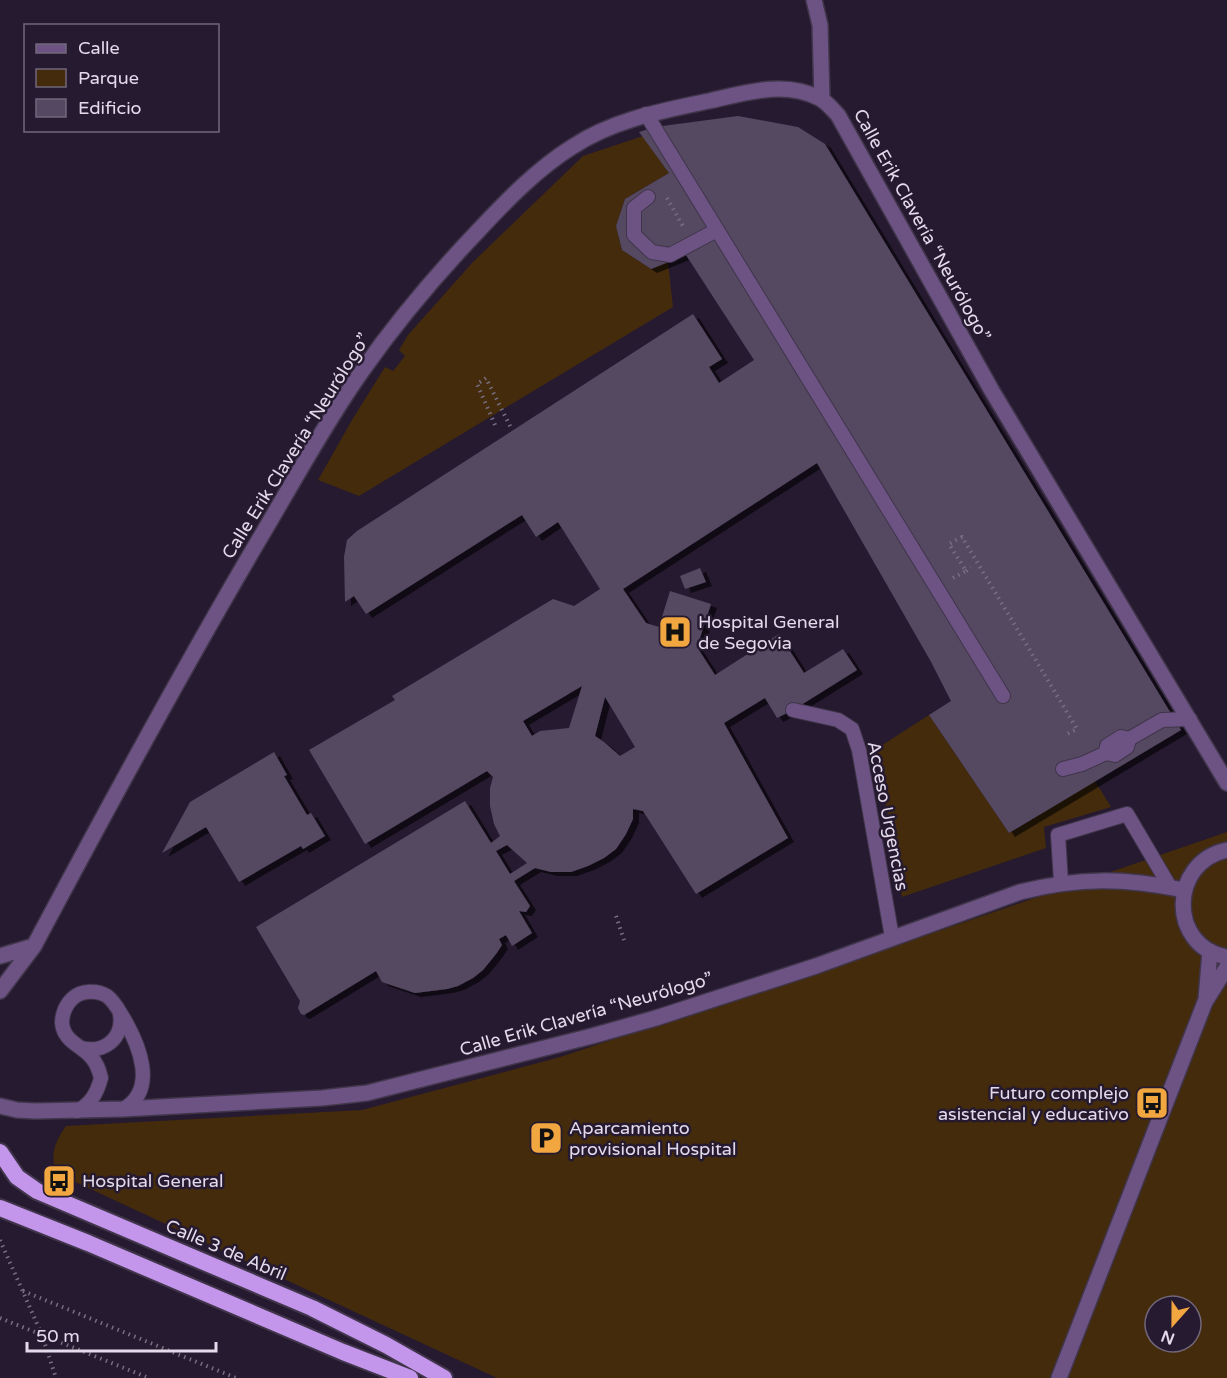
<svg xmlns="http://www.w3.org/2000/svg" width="1227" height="1378" font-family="'Varela Round',sans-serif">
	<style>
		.green { fill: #432b0c; fill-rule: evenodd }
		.building { fill: #554862; fill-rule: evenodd; filter: url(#shadow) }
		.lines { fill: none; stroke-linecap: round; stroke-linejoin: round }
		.service-casing { stroke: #40354a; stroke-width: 16 }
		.minor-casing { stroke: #40354a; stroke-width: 18 }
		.trunk-casing { stroke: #40354a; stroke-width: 20 }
		.path { stroke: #786e81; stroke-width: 4; stroke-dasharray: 1.5 4.5; stroke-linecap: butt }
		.service { stroke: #6c5383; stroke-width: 14 }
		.minor { stroke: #6c5383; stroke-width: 15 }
		.trunk { stroke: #c396ec; stroke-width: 16 }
		.labels { text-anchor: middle; stroke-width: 5; stroke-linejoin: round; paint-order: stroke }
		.street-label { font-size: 18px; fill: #e3dbeb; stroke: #261a30 }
		.poi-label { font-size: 18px; fill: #e3dbeb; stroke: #261a30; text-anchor: start }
	</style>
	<defs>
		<filter id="shadow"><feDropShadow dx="6" dy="4" stdDeviation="0" flood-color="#0009"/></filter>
	</defs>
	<rect width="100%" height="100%" fill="#261a30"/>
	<!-- green -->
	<path class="green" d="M643,136L669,173L625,199L616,226L622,250L651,269L668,262L673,307L359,496L318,480L352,420L385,367L393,371L405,356L399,350L408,335L472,263L583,156Z
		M929,715L1009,833L1095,781L1111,807L1044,827L1046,848L902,897L876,749Z
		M1227,832V1378H497L56,1173C50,1154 55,1142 66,1126L362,1110L560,1057L883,950ZM1155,1306H1191V1342H1155Z"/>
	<!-- building -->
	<path class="building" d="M738,116L798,127L825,144L1181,730L1009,833L929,715L951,701L930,660L817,463L623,589L646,623L659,627L670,591L711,604L697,647L715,675L779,634L804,673L843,649L857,670L793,710L777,718L765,698L724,723L788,838L696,894L643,811L633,809V819L626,834L616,849L604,858L588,866L571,872H551L535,868L514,881L530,906L526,912L519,911L532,933L512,946L506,935L499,939L502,945L496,954L483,970L473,978L458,986L447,989L415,993L382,982L376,971L304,1015L301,1014L298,1008L300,1001L256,927L465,801L491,843L500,836L494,824L490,806V788L493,777L487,771L365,844L309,750L395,700L392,696L553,599L574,606L600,589L558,522L536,537L522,515L366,614L354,596L345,602L344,557L347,540L357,531L693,314L722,359L709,367L719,383L754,360L686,255L651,269L622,250L616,226L625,199L669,173L639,132L655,127ZM582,686L569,728L540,731L532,736L523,721ZM605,697L635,747L620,756L604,742L595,736ZM507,845L527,863L510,874L496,851Z
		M700,568L706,582L685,589L680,576Z
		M274,752L287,775L284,776L307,815L311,813L325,836L303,849L301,846L239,882L206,827L162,853L190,802Z"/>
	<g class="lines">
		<!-- service casing -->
		<g class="service-casing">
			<path id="service" d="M646,114L1003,696
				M648,197L634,208V235L652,252L670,255L717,230
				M793,710L838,720L852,729L859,750L892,937
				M1106,753L1107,746L1121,737L1129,739
				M1063,769L1082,764L1106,753L1115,755L1127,747L1129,739L1162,720L1190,719
				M1061,882L1058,835L1127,814L1170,887
				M81,1048C104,1054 124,1038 120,1014
				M77,1111C91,1104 97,1093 101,1078C99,1070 97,1063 91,1057C81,1045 64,1042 62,1023C62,1014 66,1004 73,998C82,990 97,990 107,996C115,1002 119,1011 124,1019C139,1045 158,1090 123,1109"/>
		</g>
		<!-- minor casing -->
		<g class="minor-casing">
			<path id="minor" d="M814,0L820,25L822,99
				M1227,850C1169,862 1168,947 1227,957
				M0,956L34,946
				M0,991L34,946C108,807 183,668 263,533C295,479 326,422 362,371C397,321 436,275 478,231C507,200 537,169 572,147C613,120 661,111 709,101C745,93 784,80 819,98C826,101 832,109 838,115L992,391L1227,783
				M1206,999L1210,951
				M0,1106L17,1110L35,1111L123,1109L322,1098L367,1093L592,1036L656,1018L816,966L1020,892C1080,877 1124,878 1184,890
				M1059,1378L1205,1002L1227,967"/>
		</g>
		<!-- trunk casing -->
		<g class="trunk-casing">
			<path id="trunk" d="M0,1152L17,1177L37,1191L312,1308L386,1345L444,1378
				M0,1208L88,1243L343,1352L410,1378"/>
		</g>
		<!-- path -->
		<path class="path" d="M667,198L684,228
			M495,425L477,384L486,378L512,430
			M966,571L971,567
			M953,578L966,571L949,544L962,537L1077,729L1067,734
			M616,916L625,943
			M0,1240L42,1335L56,1378
			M23,1291L236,1378
			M0,1318L149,1378"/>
		<!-- service -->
		<use href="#service" class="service"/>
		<!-- minor -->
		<use href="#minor" class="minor"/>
		<!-- trunk -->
		<use href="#trunk" class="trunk"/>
	</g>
	<!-- icons -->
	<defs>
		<g id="hospital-square" transform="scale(1.725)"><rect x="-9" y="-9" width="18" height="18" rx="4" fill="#f1a640" stroke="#261a30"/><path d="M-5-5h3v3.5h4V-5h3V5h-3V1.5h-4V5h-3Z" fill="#111"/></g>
		<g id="bus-square" transform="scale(1.725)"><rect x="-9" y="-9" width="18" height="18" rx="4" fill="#f1a640" stroke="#261a30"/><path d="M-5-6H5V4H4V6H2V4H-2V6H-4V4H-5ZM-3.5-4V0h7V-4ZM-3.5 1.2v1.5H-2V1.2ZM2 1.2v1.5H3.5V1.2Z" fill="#111"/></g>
		<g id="parking-square" transform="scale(1.725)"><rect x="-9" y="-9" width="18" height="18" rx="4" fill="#f1a640" stroke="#261a30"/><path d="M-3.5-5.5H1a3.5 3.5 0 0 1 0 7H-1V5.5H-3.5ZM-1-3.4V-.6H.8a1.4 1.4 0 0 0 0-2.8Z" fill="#111"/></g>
	</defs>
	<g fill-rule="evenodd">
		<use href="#hospital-square" x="675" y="632"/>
		<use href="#bus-square" x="1152" y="1103"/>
		<use href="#parking-square" x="546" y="1138"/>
		<use href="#bus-square" x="59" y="1181"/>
	</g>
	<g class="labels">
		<!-- street labels -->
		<g class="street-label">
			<text transform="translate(922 225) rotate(61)" y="6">Calle Erik Clavería “Neurólogo”</text>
			<text transform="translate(296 446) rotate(-58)" y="6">Calle Erik Clavería “Neurólogo”</text>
			<text transform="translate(888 816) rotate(79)" y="6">Acceso Urgencias</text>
			<text transform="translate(586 1014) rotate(-16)" y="6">Calle Erik Clavería “Neurólogo”</text>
			<text transform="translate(226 1250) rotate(23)" y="6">Calle 3 de Abril</text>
		</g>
		<!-- poi labels -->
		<g class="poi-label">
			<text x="698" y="628">Hospital General<tspan x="698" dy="21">de Segovia</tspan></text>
			<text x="1129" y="1099" text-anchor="end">Futuro complejo<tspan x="1129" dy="21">asistencial y educativo</tspan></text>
			<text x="569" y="1134">Aparcamiento<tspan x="569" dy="21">provisional Hospital</tspan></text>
			<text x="82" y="1187">Hospital General</text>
		</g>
	</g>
	<!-- legend -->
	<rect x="24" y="24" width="195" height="108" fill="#261a30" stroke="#72677b" stroke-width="1.5"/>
	<rect x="36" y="44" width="30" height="9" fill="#6c5383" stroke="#72677b" stroke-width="1.5"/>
	<text x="78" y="54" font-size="18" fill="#e3dbeb">Calle</text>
	<rect x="36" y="69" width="30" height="18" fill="#432b0c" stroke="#72677b" stroke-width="1.5"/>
	<text x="78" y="84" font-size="18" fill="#e3dbeb">Parque</text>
	<rect x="36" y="99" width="30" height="18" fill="#554862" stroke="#72677b" stroke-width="1.5"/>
	<text x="78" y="114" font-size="18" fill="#e3dbeb">Edificio</text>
	<!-- north arrow -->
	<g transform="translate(1173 1324) rotate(201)"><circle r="28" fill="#261a30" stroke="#72677b" stroke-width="1.5"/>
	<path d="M0-4.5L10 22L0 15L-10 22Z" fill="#f1a640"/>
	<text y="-9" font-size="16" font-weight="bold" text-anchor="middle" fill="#e3dbeb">N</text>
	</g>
	<!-- scale -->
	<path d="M27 1342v9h189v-9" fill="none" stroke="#e3dbeb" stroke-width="3"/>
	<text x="36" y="1342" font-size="18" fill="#e3dbeb" stroke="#261a30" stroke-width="4.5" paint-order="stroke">50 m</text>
</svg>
